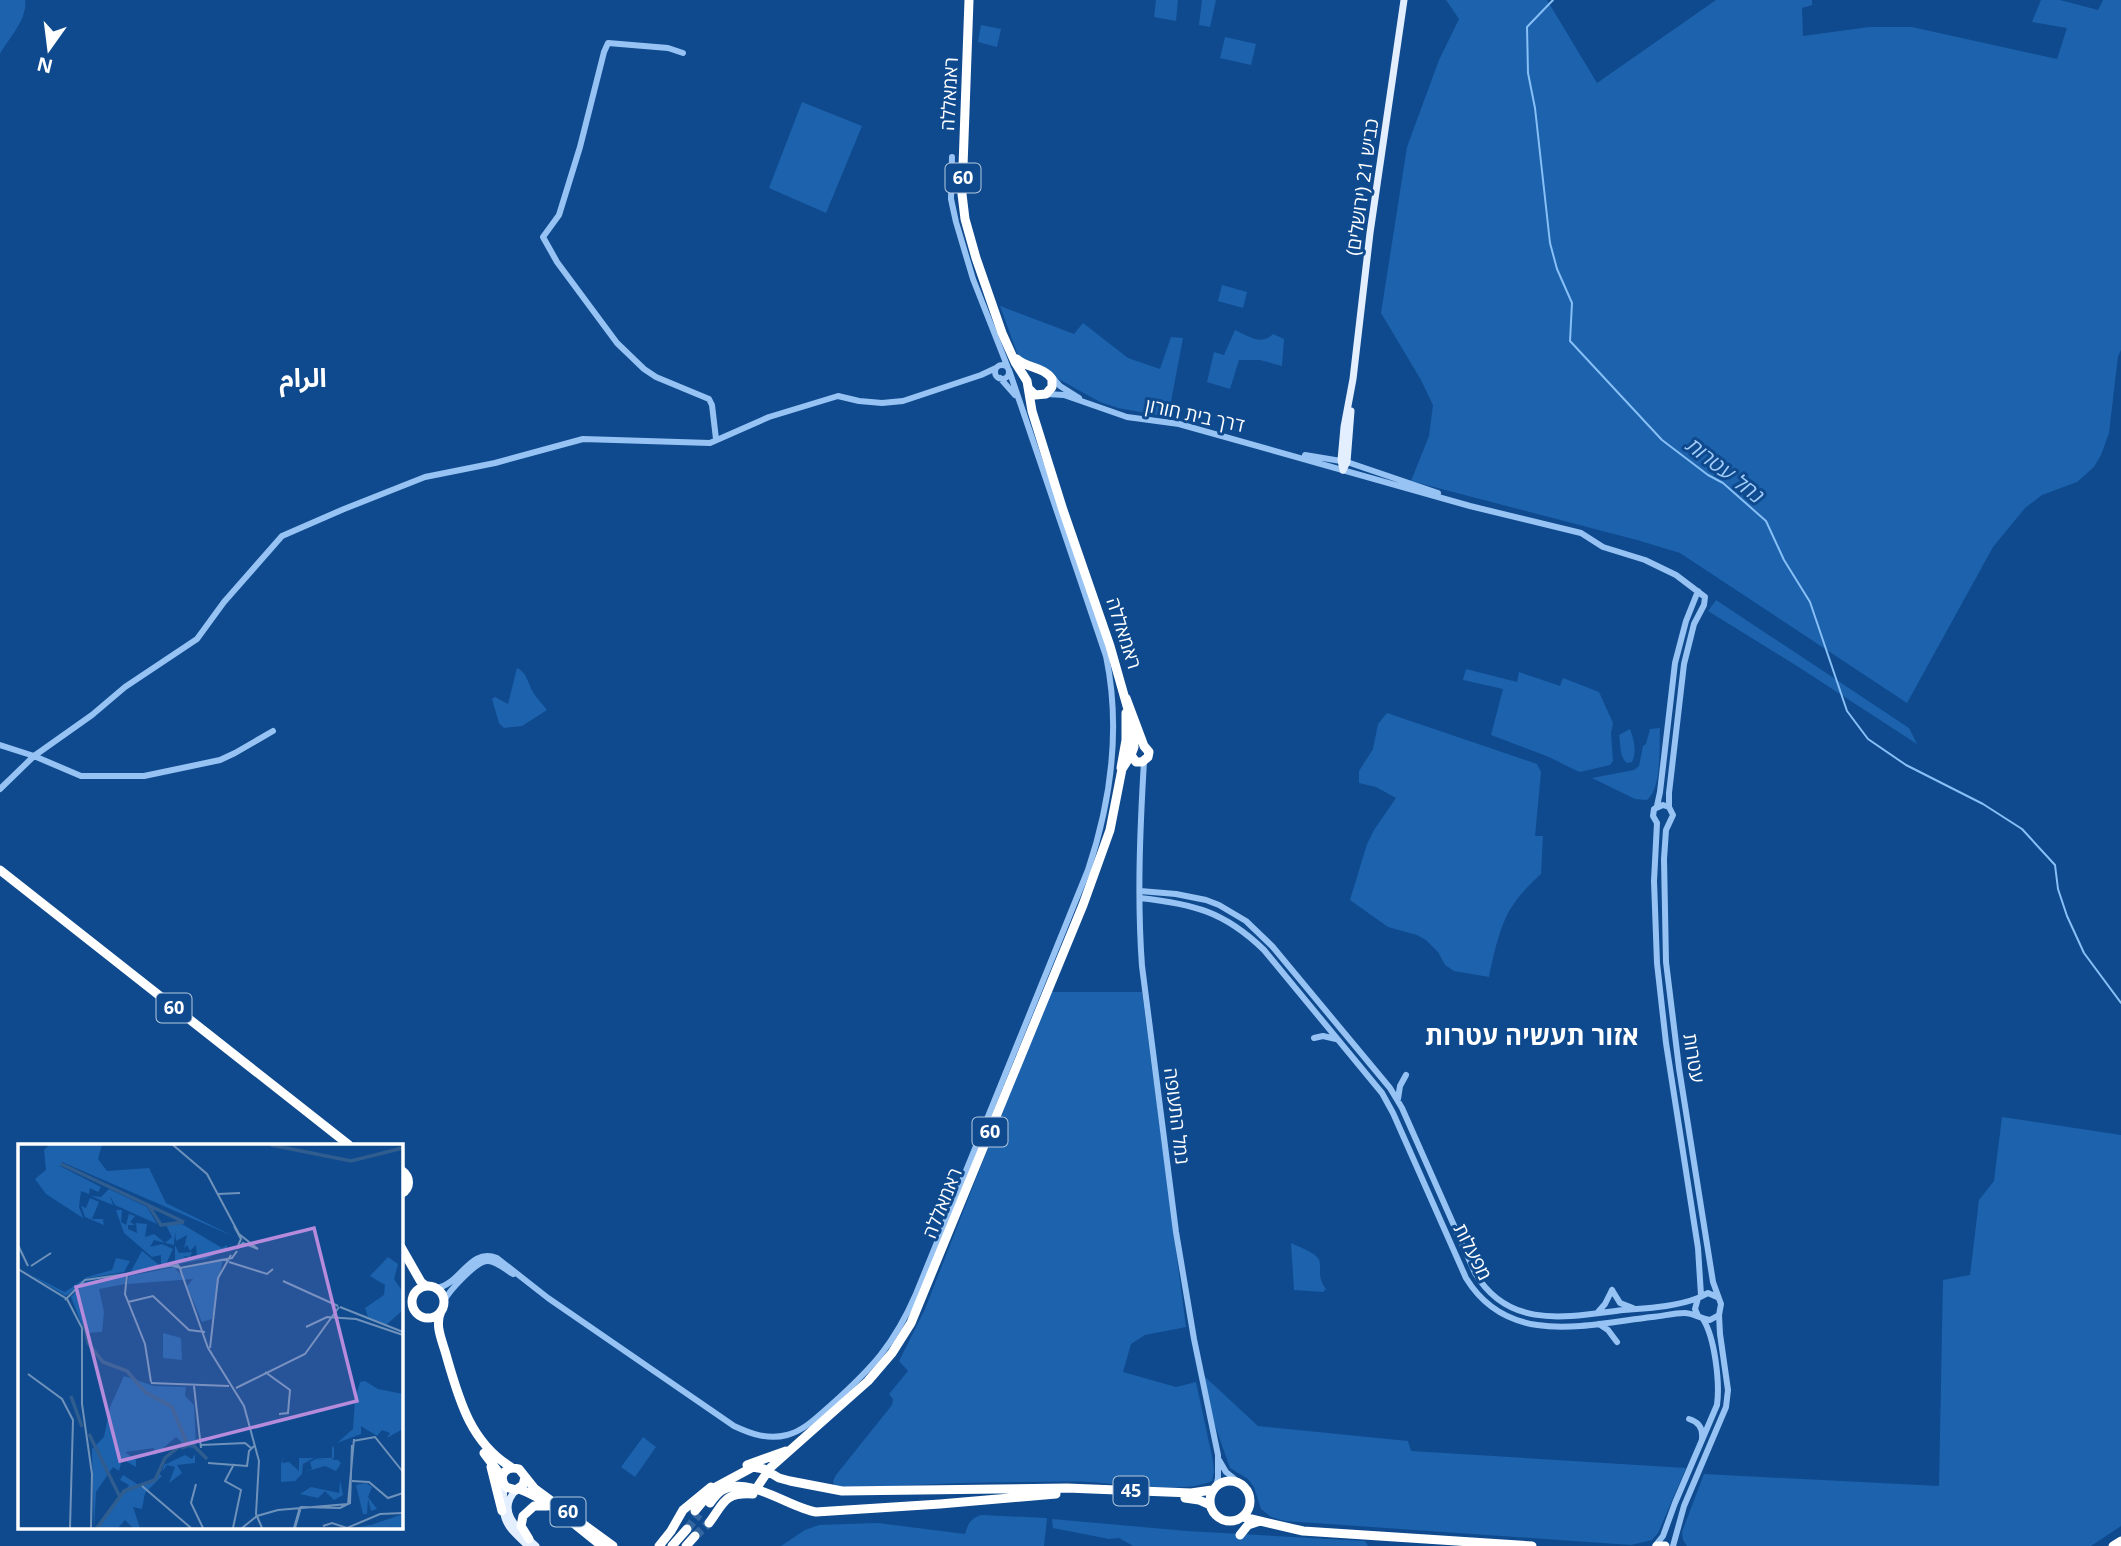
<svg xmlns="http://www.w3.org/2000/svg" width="2121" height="1546" font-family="'Open Sans','Noto Sans Arabic',Heebo,sans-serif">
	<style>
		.green { fill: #1d62ac }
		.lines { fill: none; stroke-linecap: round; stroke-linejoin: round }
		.stream { stroke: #87bff7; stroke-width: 2 }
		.highway-tunnel { stroke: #33659f; stroke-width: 9; stroke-dasharray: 9 4.5; stroke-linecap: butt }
		.minor { stroke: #96c3f3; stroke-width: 6 }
		.major { stroke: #e3eeff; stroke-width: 7 }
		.highway { stroke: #fff; stroke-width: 9 }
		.labels { text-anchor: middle; stroke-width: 6; stroke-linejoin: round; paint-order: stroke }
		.shield { fill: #0f4a8e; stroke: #b7c9dd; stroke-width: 2 }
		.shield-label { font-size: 18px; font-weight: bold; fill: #fff }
		.street-label { font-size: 19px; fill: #fff; stroke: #0f4a8e }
		.water-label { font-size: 21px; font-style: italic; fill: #a2cdfa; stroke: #0f4a8e }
		.district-label { font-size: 26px; font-weight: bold; fill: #fff; stroke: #0f4a8e }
		.inset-river { fill: none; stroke: #305d8f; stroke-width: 3.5 }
		.inset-road { fill: none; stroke: #6f92bb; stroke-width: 2 }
		.view { fill: #b68bdc; fill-opacity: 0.15; stroke: #b68bdc; stroke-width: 3.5 }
		.inset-edge { fill: none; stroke: #fff; stroke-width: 3.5 }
	</style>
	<rect width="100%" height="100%" fill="#0f4a8e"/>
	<!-- green -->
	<path class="green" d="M0,0H25C28,19 9,38 0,54Z
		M1156,0H1178L1176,21L1154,17Z
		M1202,0H1216L1210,27L1199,25Z
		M1446,0H1547L1597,83L1716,0H1812V5L1802,8L1803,36L1869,27H1912L2057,59L2067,28L2032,22L2041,0H2060L2098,10L2103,0H2121V350L2118,356L2109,433L2101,455L2094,467L2077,482L2042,495L2025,508L1993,547L1907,703L1680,553L1637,540L1411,481L1429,436L1433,405L1421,380L1381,313L1407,147L1439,60L1459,19Z
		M981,25L1001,29L997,47L978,42Z
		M1225,37L1256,44L1251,65L1220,58Z
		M802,102L862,126L826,213L769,188Z
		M1222,285L1247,292L1243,308L1218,301Z
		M1000,306L1074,334L1083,323L1128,358L1160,369L1171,337L1183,338L1168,417L1118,408L1100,402L1026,361L1017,353Z
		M1235,330C1248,336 1262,346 1273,334L1284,339L1282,366L1260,360H1239L1230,389L1207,382L1214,352L1224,355Z
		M1716,600L1909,728L1917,744L1800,668L1708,611Z
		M517,668C526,673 526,677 530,686C533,695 542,703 547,710L522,726L504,728L499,723L492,699L495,697L508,704Z
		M1466,669L1517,682L1519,672L1560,686L1563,678L1599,692L1613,723L1611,733L1613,761L1610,765L1580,772L1575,770L1549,757L1491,735L1503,689L1463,680Z
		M1387,713L1537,764L1541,772L1535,836H1543L1541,874C1530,884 1519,895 1511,908C1500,925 1493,957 1489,977L1454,971L1445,965L1438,952L1426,940L1417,935L1388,927L1350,900L1367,844L1374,830L1396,798L1376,787L1359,783V771L1373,749L1378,724Z
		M1660,728C1659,747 1662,788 1647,800L1635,799L1592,778L1634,770L1639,766L1643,746L1646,744L1650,729Z
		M1630,729C1634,740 1637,751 1632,762L1627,763C1619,757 1621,744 1619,735Z
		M1049,992H1142L1186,1327L1145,1335L1131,1344L1123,1372L1176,1387L1196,1382L1213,1461L1214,1472L1212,1481C1183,1494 1123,1484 1090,1482C1066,1481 1041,1482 1016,1482C955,1482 895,1487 835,1487L833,1481L836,1475L892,1405L893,1399L889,1394L908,1371L899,1361L925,1309Z
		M2002,1117L2121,1135V1526L2091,1546H1687L1683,1540L1682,1532L1704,1474L1939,1486L1943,1280L1970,1275L1979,1200L1994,1181Z
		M1291,1243C1299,1247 1311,1251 1317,1257C1324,1264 1315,1276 1326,1289L1323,1292L1294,1290Z
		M1203,1375L1258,1426L1408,1441L1411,1451L1686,1468L1658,1533L1652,1540L1631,1545L1285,1521L1271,1517L1261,1509L1254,1487L1248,1479L1230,1468L1211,1414Z
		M643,1437L656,1447L635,1477L621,1467Z
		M981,1515L1047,1518L1044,1546H781L805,1530L819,1525L878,1523L965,1534C968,1524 970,1519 981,1515Z
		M1052,1519L1187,1531L1365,1541L1368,1546H1133L1119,1538L1109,1539L1053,1528Z"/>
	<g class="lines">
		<!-- stream -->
		<path class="stream" d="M1553,0L1527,27L1528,73L1535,108L1550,243L1557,269L1572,303L1570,341L1662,440L1708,475L1723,483L1766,521L1784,560L1810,602L1847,711L1868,739L1906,765L1983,804L2022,829L2055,865L2058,889L2067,916L2084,953L2121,1003"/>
		<!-- highway-tunnel -->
		<path class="highway-tunnel" d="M687,1529L699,1514
			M695,1536L709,1523"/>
		<!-- minor -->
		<path class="minor" d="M683,53L668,48L608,43L604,52L580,147L559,215L543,237L557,262L617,343L644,369L656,377L709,399L712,405L716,439
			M952,157L951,199L956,222L973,279L1008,368
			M995 372a7 7 0 1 1 14 0a7 7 0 1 1-14 0Z
			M1052,377L1060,386L1079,398
			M1000,378L1015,395
			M1047,394L1064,395L1127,417L1179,424L1470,506L1581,533L1603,547L1645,560L1676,575L1705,597L1704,605L1694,624L1684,664L1669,793V807L1673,815L1666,830L1664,859L1666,962L1679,1068L1713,1282L1721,1304L1719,1315L1720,1334L1728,1390L1726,1407L1684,1506L1673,1546
			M1305,455L1347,462L1438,493
			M0,745L34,756L81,776H144L220,760L235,753L273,731
			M1144,761C1140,829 1137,898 1142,966L1176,1232L1194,1339L1218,1455V1478L1216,1486
			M0,789L34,756L92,715L125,687L197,639L224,602L282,536L344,509L425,477L495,463L583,439L710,443L769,417L838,396L859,401L882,403L903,401L981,375L996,368
			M1657,806L1660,792L1675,663L1686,621L1698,591
			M1657,823L1654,881L1657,963L1666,1043L1698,1248L1701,1295
			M1657,823L1653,816L1654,809L1663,805L1669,807
			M1140,891L1176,894L1206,900L1219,905L1246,921L1272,946L1390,1088L1402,1108L1475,1273C1509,1330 1567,1317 1623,1310C1647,1308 1675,1307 1698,1298
			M1140,898C1193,904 1224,911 1264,950L1382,1093L1393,1113L1466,1278C1508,1347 1585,1325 1652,1317C1663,1316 1674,1313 1684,1313C1694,1313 1701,1319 1710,1320L1719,1315
			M1314,1038L1323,1036L1336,1039
			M1398,1099L1400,1086L1406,1075
			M436,1288C461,1285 469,1247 497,1258L548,1298L734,1426C751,1434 768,1440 787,1435C804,1431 818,1416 831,1405C872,1368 894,1345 916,1294L1088,870C1111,801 1121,728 1106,656L1009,370
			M1612,1290L1620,1303L1633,1308
			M444,1301C449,1291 477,1260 488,1261C496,1261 506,1270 513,1274
			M1598,1312L1605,1304L1612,1290
			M1698,1316L1695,1309L1698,1298L1708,1293L1717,1297
			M1599,1324L1608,1330L1617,1342
			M1689,1419C1699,1422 1703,1428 1702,1438
			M1219,1460L1226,1472L1237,1481
			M1655,1546L1663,1536L1675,1503L1717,1405C1720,1383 1715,1338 1703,1319"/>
		<!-- major -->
		<path class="major" d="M1343,470L1341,460L1344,427L1353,379L1370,233L1404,0
			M1343,470L1347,462L1351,411
			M504,1485C502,1520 502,1522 528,1546
			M516,1490C495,1512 520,1531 536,1546"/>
		<!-- highway -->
		<path class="highway" d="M969,0L962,194L965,219L976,258L1002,333L1015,362L1027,381L1032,411L1063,510L1110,646L1133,727L1134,747L1131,755L1136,762H1142L1148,757L1149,752L1144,746L1126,698
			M1017,359C1027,368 1044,367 1052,379V387L1046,394L1035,395L1029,389
			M1121,768L1126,740V713
			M0,870L349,1145
			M401,1170C411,1177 411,1188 401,1194
			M401,1247L421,1282L426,1286
			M412 1302a16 16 0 1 1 32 0a16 16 0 1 1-32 0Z
			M441,1311C434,1326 443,1342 447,1358C459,1400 471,1443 511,1467
			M484,1453L502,1477
			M747,1465L786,1451
			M491,1467L502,1511
			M525,1477L523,1485L516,1490L506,1487C497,1476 506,1465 519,1469L535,1489L613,1546
			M1210 1501a20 20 0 1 1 40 0a20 20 0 1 1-40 0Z
			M519,1489C548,1499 578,1528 602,1546
			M756,1489L770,1468L868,1381L892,1353L911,1323L1083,905L1110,830L1122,769L1131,755
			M1185,1498L1199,1500L1210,1505
			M710,1503C713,1499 717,1494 721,1491C748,1474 789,1508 816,1512L940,1504L1056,1494
			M695,1511L714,1488L753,1467L764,1469L779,1478L790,1481L842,1491L1067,1488L1191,1493L1212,1490
			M1243,1517L1303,1531L1532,1546
			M709,1523C724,1503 724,1492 753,1494
			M1240,1535L1248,1525L1260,1521
			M529,1539L521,1526L523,1516L534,1506H547
			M659,1546L671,1531L683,1510L711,1487
			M672,1546L687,1529
			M686,1546L695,1536
			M1657,1546H1665
			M2113,1546L2121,1541"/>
	</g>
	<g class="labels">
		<!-- shield labels -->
		<g class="shield">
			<rect x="945.5" y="163.5" width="35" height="29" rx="5"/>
			<rect x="156.5" y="993.5" width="35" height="29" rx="5"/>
			<rect x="972.5" y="1117.5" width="35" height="29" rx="5"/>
			<rect x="1113.5" y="1476.5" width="35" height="29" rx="5"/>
			<rect x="550.5" y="1497.5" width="35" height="29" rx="5"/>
		</g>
		<g class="shield-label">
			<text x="963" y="184">60</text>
			<text x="174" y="1014">60</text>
			<text x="990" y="1138">60</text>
			<text x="1131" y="1497">45</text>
			<text x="568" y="1518">60</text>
		</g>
		<!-- street labels -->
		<g class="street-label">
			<text transform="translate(949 94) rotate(-87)" y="7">ראמאללה</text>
			<text transform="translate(1362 187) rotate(-82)" y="7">כביש 21 (ירושלים)</text>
			<text transform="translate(1195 415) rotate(12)" y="7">דרך בית חורון</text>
			<text transform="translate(1124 633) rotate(72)" y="7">ראמאללה</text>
			<text transform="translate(1694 1058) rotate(81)" y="7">עטרות</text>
			<text transform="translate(1177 1116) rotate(83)" y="7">נמל התעופה</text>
			<text transform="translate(942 1203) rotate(-68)" y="7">ראמאללה</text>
			<text transform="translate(1473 1252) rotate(63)" y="7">מפעלות</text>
		</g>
		<!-- water labels -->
		<g class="water-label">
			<text transform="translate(1725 471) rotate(38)" y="7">נחל עטרות</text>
		</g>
		<!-- district labels -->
		<g class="district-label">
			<text x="303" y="387">الرام</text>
			<text x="1532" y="1045">אזור תעשיה עטרות</text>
		</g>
	</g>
	<!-- overview -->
	<g transform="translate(18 1144)">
		<rect width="385" height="385" fill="#0f4a8e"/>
		<path d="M31,1H84L80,15L89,27L131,24L148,59L217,93L44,18L42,22L83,43L80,48L72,44L71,50L63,47L61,63L65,74L28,50L17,35L28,26L26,6ZM91,45L129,63L139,80L97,61L92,52L95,61L73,52L83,53ZM72,54L81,58L74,75H85L86,81L67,73L63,62L68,64ZM98,66H104L103,78L108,81L111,70L117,72L112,78L117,81H110V85L119,89L118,79L129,80L127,93L136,90L147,99L136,96L132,103L144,100L155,105L148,120L157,117V101L161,109L174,108L172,113L165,112L169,115H179L178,101L172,107L169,101L166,105L169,91L158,97L157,88L156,101L147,99L154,93L148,81L164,80L204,104L209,101V105L187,115L143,123V111L134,113L106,89ZM124,107L140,120L142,123L113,127ZM370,113L380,120L376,135L385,148V166L368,181L350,173L347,164L366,151L367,141L352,132ZM98,114L112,117L106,128L70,134L48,152L11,130L47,148L69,133L94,126ZM205,114L194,175L184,178L169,142L175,135L109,140L111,132L156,123L164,132L162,126ZM107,131V140L81,145L86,168L84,188L67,189L53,153L67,138ZM145,189L163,194L164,216L145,214ZM106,232L136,242L168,243L167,252L176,261L178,304L169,303L158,293L137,311L136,304L107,308L118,316V323L104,315L101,327L95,323L78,348L76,384L74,305L86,293L92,263ZM347,237L360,245L385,250V310L383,286L369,294L372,289L364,286L359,292L343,282V290L319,299L335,285L337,256L342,238ZM314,302L316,304V313L314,316L296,314L285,320L284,330L277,337L263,338V319L266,312L264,319L271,318L281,327V314H314ZM177,310V319L159,321L164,329L151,339L157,323L149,321L144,328L146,321L167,311L174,315ZM298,315L320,316L323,319L318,327L307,322L286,328L294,325L292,318ZM140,329L144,332L127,349L124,365L115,363L122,384H115L107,376L100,384H79L111,341L102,336L105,331L127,345L122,340L134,337ZM322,336L325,351L316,356L307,347L300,354L282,350L293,343L321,349ZM348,339L354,343L350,353L359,365L353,367L350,355L349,370H345L338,341ZM385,370V384H333L353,381Z" fill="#1d62ac"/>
		<path class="inset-river" d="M253,1L333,17L385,4M43,20L166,78M131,62L143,81L166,78M66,179L70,199L85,218L109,227L127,248L154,263L168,297L147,314L137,336L106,347L79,384M53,252L64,283M71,290L102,353M163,304L174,300L189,315"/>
		<path class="inset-road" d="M155,1L189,30L221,90L240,105M200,50L222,49M216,82L223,95L219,104M0,101L10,122M220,104L225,99L240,105M211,118L249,130L255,125M13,122L33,109M162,124L214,114L219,107M0,125L49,155L64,184V260L74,330L73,384M162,125L190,204M109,130L107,150L127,200L133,238M109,130L151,122L160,121L162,124L155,122M265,137L320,162M47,156L67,136L108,130M110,158L135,152L171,186L187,188M322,163L385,188M288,183L309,173L338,175L385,191M192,204L200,134L213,111M194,210L190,204L226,262L241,317L238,370L244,384M247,228L272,246L270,269L261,270M10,230L44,255L55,276L52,384M133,239L211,242M176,242L183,304M218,244L287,210L321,163M335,297L357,293L385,328M183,301L227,299L233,304M190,319L229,322L231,307L236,302M334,337L351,338L370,354L385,349M178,340L173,359L185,384M124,342L173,384M305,382L314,379L329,384L362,370L385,369M215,384L223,346L207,337L216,320M224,384L239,372L260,366L330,360L336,295M276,384L282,363M277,384L283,363L322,364L332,359L334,301"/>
		<path class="view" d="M296,84L339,257L102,317L58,143Z"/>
		<rect width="385" height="385" class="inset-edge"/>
	</g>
	<!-- north arrow -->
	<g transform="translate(49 49) rotate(194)" stroke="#0f4a8e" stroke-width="5" paint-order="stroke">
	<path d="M0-5L12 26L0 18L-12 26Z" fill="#ffffff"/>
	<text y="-10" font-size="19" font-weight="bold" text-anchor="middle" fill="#ffffff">N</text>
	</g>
</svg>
